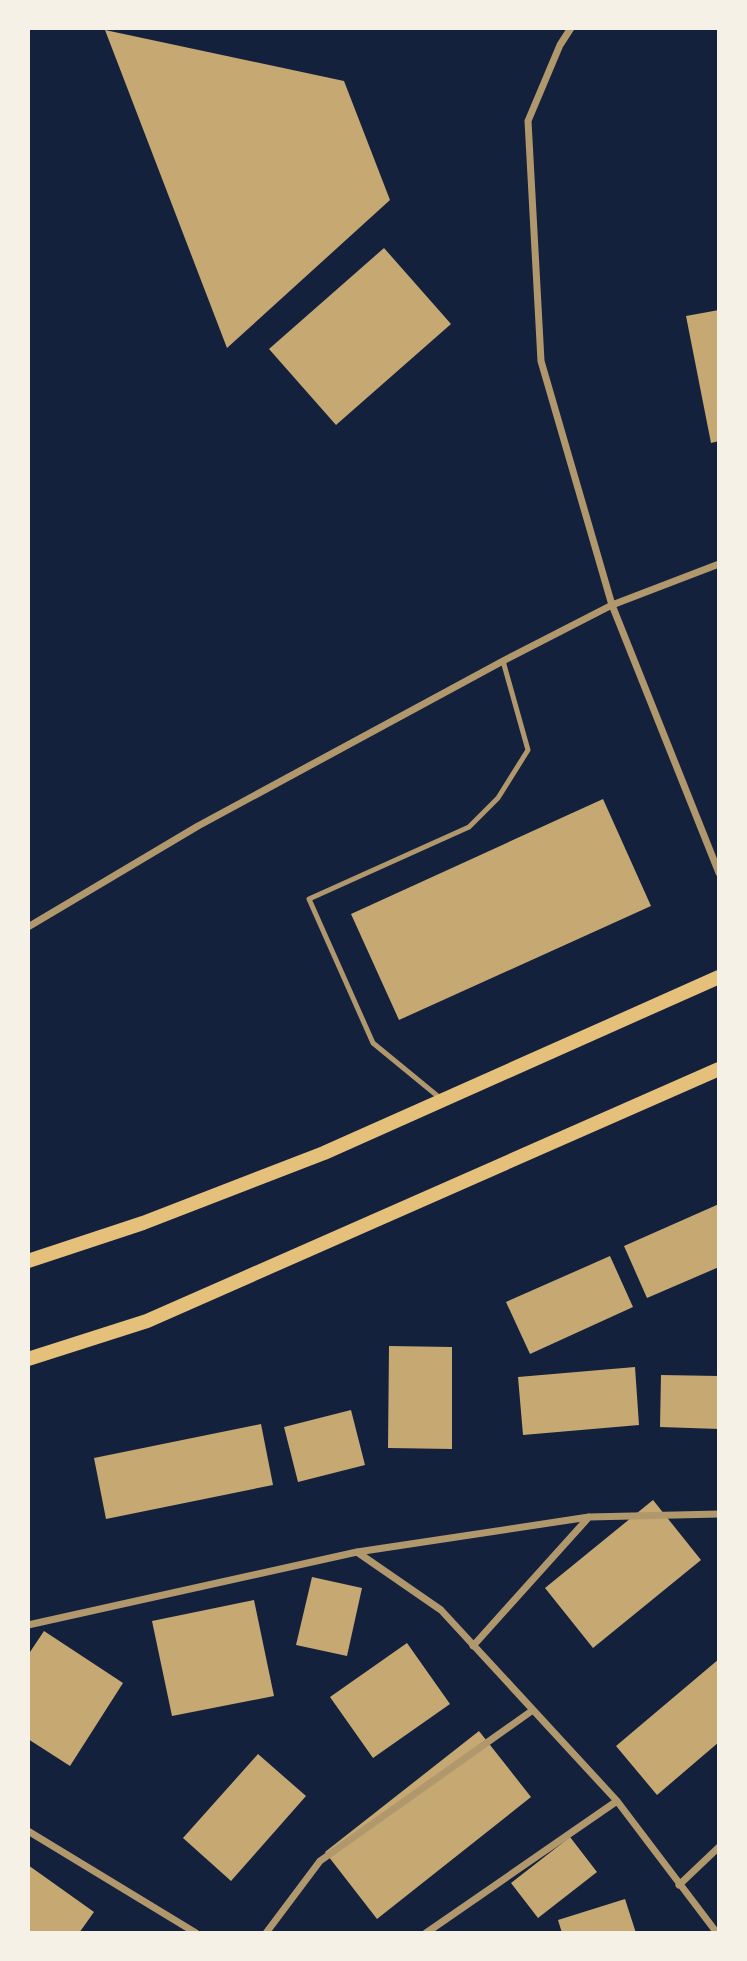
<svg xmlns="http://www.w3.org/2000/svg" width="747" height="1961" font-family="Poppins,sans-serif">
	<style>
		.building { fill: #c6a872 }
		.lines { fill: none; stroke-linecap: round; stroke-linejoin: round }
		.service { stroke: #b1986c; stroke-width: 5 }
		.minor { stroke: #b1986c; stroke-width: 7 }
		.secondary { stroke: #e5c07b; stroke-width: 14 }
	</style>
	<rect width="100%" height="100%" fill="#14213d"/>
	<!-- building -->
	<path class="building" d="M105,30L344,81L390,200L227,348Z
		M384,248L451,324L336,425L269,349Z
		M719,310V441L711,443L686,316Z
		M603,799L651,906L399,1020L351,914Z
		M719,1204V1267L647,1298L624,1246Z
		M610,1256L633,1307L530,1354L506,1302Z
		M389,1346L452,1347V1449L388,1448Z
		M635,1367L639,1425L523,1435L518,1377Z
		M661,1375L719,1376V1429L660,1427Z
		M351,1410L365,1465L298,1482L284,1427Z
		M261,1424L273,1485L106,1519L94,1458Z
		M653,1500L701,1560L593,1648L545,1588Z
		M312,1577L362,1588L347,1656L296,1645Z
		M254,1600L274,1696L172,1716L152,1621Z
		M44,1631L123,1683L70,1766L28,1739V1655Z
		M407,1643L450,1704L373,1758L330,1697Z
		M719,1659V1742L657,1795L616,1746Z
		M479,1731L531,1797L377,1919L325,1852Z
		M258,1754L306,1796L231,1881L183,1838Z
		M570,1837L597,1872L538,1918L511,1883Z
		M28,1865L94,1912L79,1933H28Z
		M625,1899L636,1933H562L558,1920Z"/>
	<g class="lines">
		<!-- service -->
		<path class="service" d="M440,1098L373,1043L309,899L469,827L498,798L528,750L503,661"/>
		<!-- minor -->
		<path class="minor" d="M571,28L560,45L528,121L541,361L612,605L719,873
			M28,927L198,826L503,661L612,605L719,564
			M357,1552L441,1610L617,1801L717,1933
			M28,1625L357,1552L589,1517L719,1514
			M473,1646L589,1517
			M28,1831L196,1933
			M679,1885L719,1847
			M266,1933L320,1861L533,1710
			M426,1933L617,1801"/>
		<!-- secondary -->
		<path class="secondary" d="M28,1261L143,1223L324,1153L719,977
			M28,1359L147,1321L719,1069"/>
	</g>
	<!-- border -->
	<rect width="747" height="1961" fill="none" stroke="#f6f1e7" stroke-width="60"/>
</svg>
